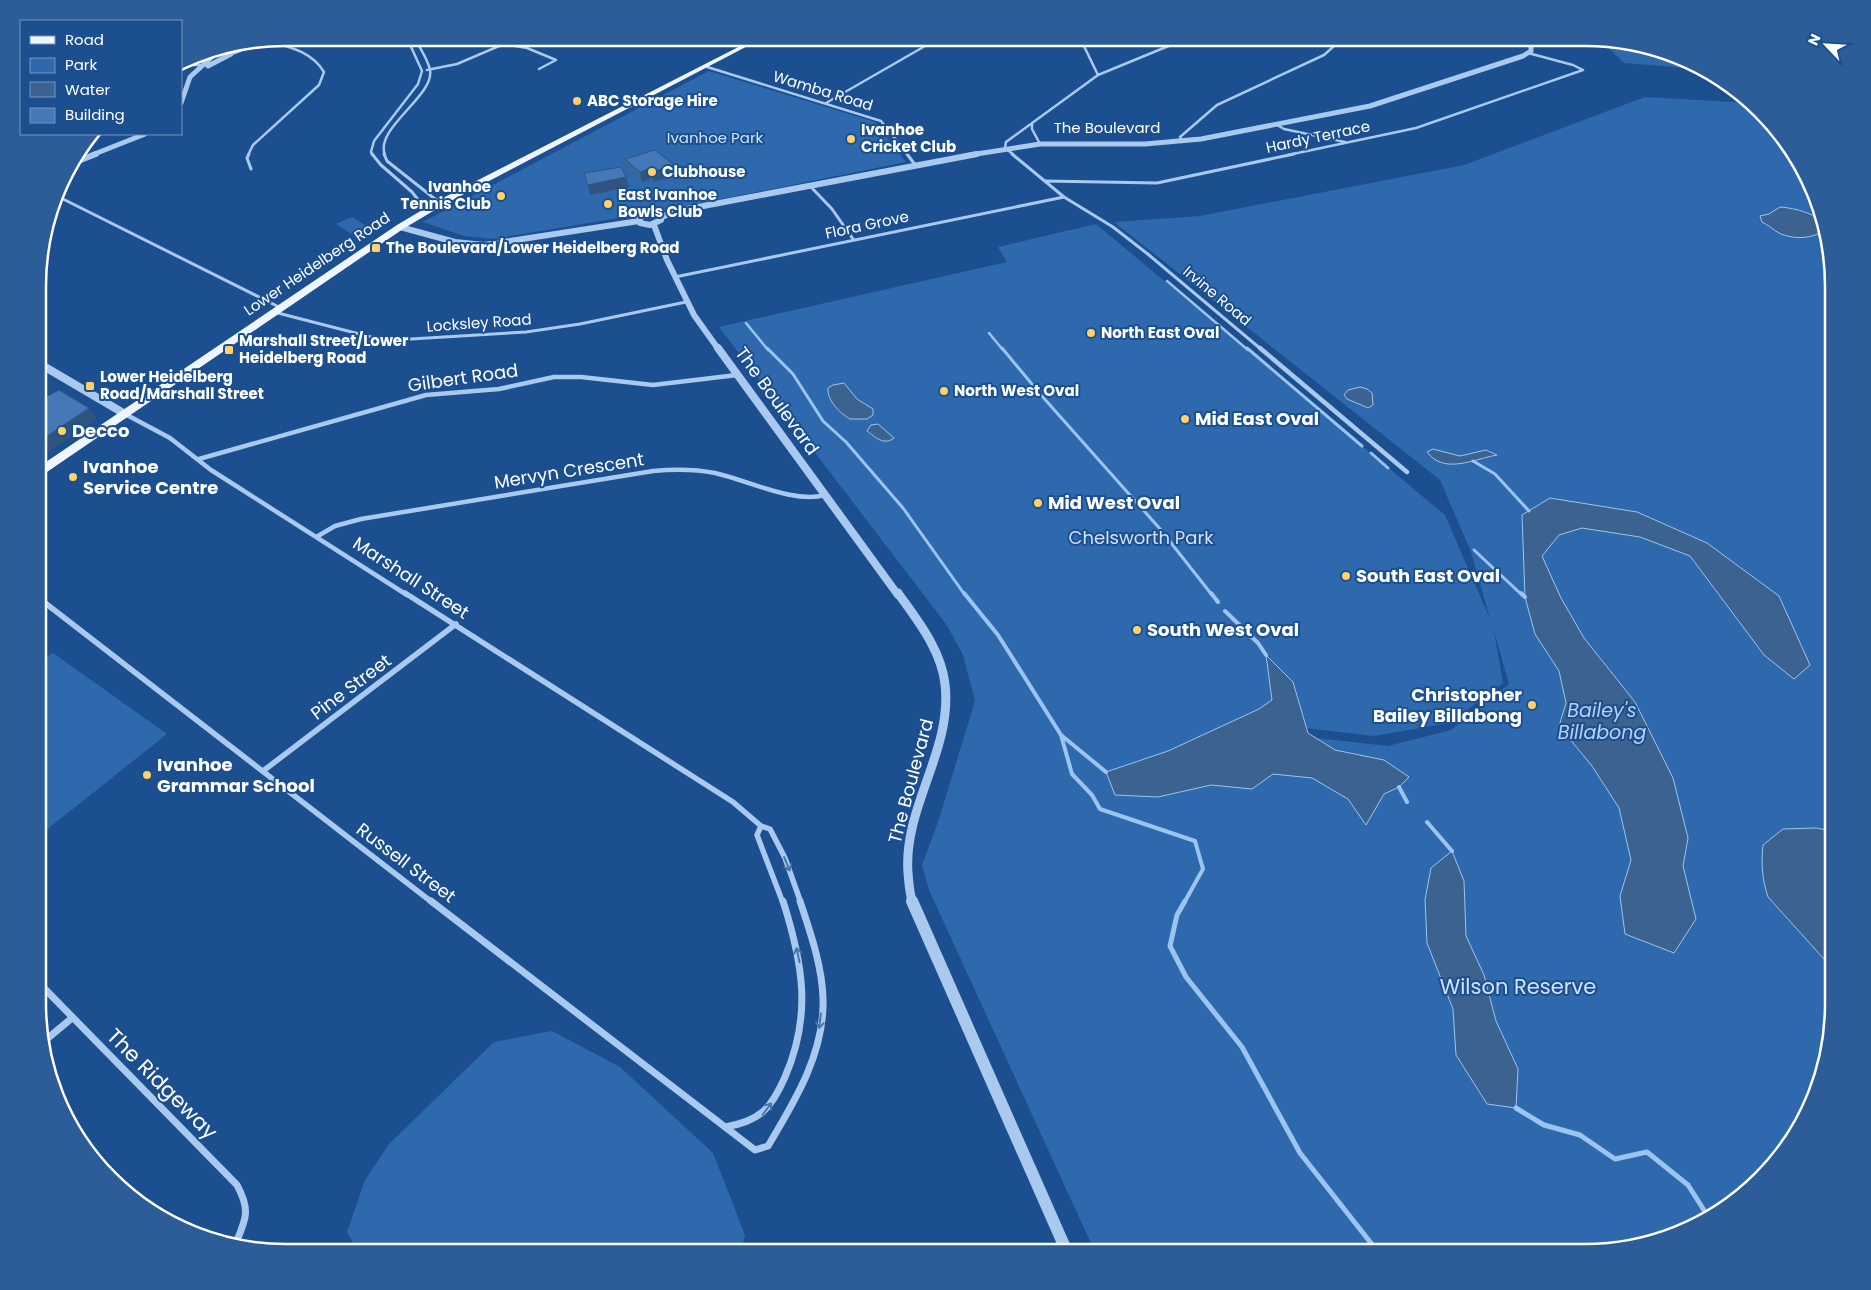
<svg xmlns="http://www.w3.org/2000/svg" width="1871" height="1290" font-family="Poppins,sans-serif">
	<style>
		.green { fill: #2e69ad; fill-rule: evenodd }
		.water { fill: #3c6290; stroke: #9cc4f0 }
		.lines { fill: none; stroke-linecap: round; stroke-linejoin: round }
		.stream-far3 { stroke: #9cc4f0; stroke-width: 2.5 }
		.stream-far2 { stroke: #9cc4f0; stroke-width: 3 }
		.stream-far1 { stroke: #9cc4f0; stroke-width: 4 }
		.stream { stroke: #9cc4f0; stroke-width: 5 }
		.minor-far4 { stroke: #a9c9ee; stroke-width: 2.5 }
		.minor-far3 { stroke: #a9c9ee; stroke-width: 3 }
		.minor-far2 { stroke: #a9c9ee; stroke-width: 4.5 }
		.minor-far1 { stroke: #a9c9ee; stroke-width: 5.5 }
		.minor { stroke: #a9c9ee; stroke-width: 7 }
		.tertiary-far4 { stroke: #a9c9ee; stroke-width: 5 }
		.tertiary-far3 { stroke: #a9c9ee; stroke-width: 6 }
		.tertiary-far2 { stroke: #a9c9ee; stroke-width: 8 }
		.tertiary-far1 { stroke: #a9c9ee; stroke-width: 9 }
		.tertiary { stroke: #a9c9ee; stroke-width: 12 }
		.primary { fill: #f0f6ff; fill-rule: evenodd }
		.wall { fill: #3a679d }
		.shaded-wall { fill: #305480 }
		.building { fill: #4478b7; stroke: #305480 }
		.oneway { stroke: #4674ac }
		.poi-dot { fill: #ffd166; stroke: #1b4f8f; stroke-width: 2 }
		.labels { text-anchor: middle; stroke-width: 4; stroke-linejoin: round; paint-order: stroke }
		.far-street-label { font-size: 15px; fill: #fff; stroke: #1b4f8f }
		.far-poi-label { font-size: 15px; font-weight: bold; fill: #fff; stroke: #1b4f8f; text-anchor: start }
		.far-park-label { font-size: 15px; fill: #cfe3fa; stroke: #1b4f8f }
		.street-label { font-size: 18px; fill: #fff; stroke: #1b4f8f }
		.poi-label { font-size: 18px; font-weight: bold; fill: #fff; stroke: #1b4f8f; text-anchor: start }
		.park-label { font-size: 18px; fill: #cfe3fa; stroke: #1b4f8f }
		.water-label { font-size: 19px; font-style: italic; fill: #b5d3f5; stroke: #1b4f8f }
		.near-park-label { font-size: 21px; fill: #cfe3fa; stroke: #1b4f8f }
		.near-street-label { font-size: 21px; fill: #fff; stroke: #1b4f8f }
		.rim { fill: none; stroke: #fff; stroke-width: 2.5 }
	</style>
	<rect width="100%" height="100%" fill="#1b4f8f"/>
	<!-- green -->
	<path class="green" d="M1598,38L1665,51L1700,69L1624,63Z
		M709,71L875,122L906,162L667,210L493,239L464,236L423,222Z
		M1645,97L1749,103L1800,162L1825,221L1833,270V831L1816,828L1768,897L1833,969V1020L1820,1084L1782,1155L1749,1191L1695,1227L1649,1244L1586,1252H1095L929,890L922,865L939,819L975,701L963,655L946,624L719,327L1007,262L998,247L1096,224L1445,515L1490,619L1471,552L1440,480L1114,222L1200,216L1464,165ZM1494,631L1509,684L1451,730L1388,746L1263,732L1262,723L1374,736L1450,723L1503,683Z
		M352,217L370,228L353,235L336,224Z
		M53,653L167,734L40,835V663Z
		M552,1031L620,1067L713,1153L745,1235L741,1252H358L347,1232L365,1180L389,1144L494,1042Z"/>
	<!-- water -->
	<path class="water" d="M1780,207C1794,208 1822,214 1826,229C1814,239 1793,240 1779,233C1773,230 1769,225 1762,222L1760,216L1769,214Z
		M844,383L857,399L873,409V415L867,419H850C840,413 827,401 828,388L833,385Z
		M1360,387L1367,389L1372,393L1373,405L1368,408L1347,399L1344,395L1348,390Z
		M878,424L894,438C884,446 875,437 867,431L871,425Z
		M1433,449L1460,456L1486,450L1497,455C1474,459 1444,475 1427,452Z
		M1550,498L1637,512L1707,543L1779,596L1810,665L1794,679L1764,655L1690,556L1640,537L1582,528L1559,535L1542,556L1561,598L1584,638L1635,702L1673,778L1688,838L1683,866L1696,919L1674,953L1625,934L1620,896L1631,860L1619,808L1592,766L1559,726L1566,703L1559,671L1535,634L1525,597L1522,515Z
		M1266,655L1293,682L1308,733L1335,750L1384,760L1409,777L1399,787L1384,794L1366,825L1348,799L1312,778L1273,774L1252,789L1211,785L1158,797L1115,795L1106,772L1168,751L1259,709L1272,700Z
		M1816,828L1833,831V969L1768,897C1762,879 1761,863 1763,845L1783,829Z
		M1452,851L1464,881L1466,936L1484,975L1496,1021L1518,1069L1516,1108L1487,1104L1456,1055L1453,1009L1427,943L1425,900L1431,868Z"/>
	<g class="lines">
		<!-- stream-far3 -->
		<path class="stream-far3" d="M1167,281L1248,350
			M746,323L768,350
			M989,333L1003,350"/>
		<!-- stream-far2 -->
		<path class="stream-far2" d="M767,348L793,374L823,421L846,442L903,508L965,595
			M1002,348L1036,389
			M1247,348L1362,446
			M1041,395L1161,530
			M1371,453L1388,468
			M1473,461L1495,474L1529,511
			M1168,539L1212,595
			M1474,550L1522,595"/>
		<!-- stream-far1 -->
		<path class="stream-far1" d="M964,593L998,635L1061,735L1106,772
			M1211,593L1218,602
			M1521,593L1525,597
			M1225,611L1258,643L1266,655
			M1061,735L1072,774L1092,795L1100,809L1195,841L1203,869L1184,903
			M1399,787L1407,802
			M1427,822L1452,851"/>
		<!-- stream -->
		<path class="stream" d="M1185,901L1177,915L1170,946L1186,977L1242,1047L1300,1153L1378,1252
			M1516,1108L1544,1125L1580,1135L1615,1159L1647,1152L1688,1185L1709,1218"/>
		<!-- minor-far4 -->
		<path class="minor-far4" d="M503,44L527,48L556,60L539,69
			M195,56L193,65H201
			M704,66L881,121L908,155
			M427,70L457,64L518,38
			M1098,75L1188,38
			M826,103L939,38
			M1032,123V129L1040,144
			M1277,125L1284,129L1345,142
			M1182,142L1180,137L1217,105L1324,55L1343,38
			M248,155L253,145L319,85L324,72C312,52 290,47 269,41
			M373,155L371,152L374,141L418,84L422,71L407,38
			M385,155C374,128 435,96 430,70C428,59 419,47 415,38
			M1014,155L1005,148L1006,142L1098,75L1080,38
			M1288,155L1416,128L1583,70L1573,65L1528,53"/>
		<!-- minor-far3 -->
		<path class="minor-far3" d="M249,154L247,158L251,169
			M372,154L381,165L412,192L427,211
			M384,154L387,161L435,199L442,202
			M907,154L916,166
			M1012,154L1064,197L1113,227L1149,255L1262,350
			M1046,181L1157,183L1294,154
			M811,187L832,209L853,239
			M57,196L279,307
			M675,277L1064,197
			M274,312L371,337L411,339L526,332L580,324L686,302"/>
		<!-- minor-far2 -->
		<path class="minor-far2" d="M1260,348L1407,472
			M125,414L170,438L211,470L407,595
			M199,459L426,395L499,389L554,377H581L653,385L737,375
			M318,536L335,526L361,519L653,471C674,469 695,469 715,473C747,480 794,504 825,495"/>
		<!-- minor-far1 -->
		<path class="minor-far1" d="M405,593L733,802L761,826L770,829L785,858L801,903
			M40,599L433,903
			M263,771L456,624
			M761,826L757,835L783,903"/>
		<!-- minor -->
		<path class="minor" d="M431,901L755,1150L768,1146C795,1101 825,1052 823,998C822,965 810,932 800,901
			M40,984L237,1185C251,1211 246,1219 235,1245
			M42,1043L72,1018
			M725,1127C760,1121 771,1109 785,1077C812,1015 803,964 783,901"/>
		<!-- tertiary-far4 -->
		<path class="tertiary-far4" d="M234,52L254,44
			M208,66L231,54
			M181,103L190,77L215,54
			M92,155L145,134
			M970,155L1040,144H1145L1201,139L1370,106L1523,56L1531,51V45L1525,38"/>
		<!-- tertiary-far3 -->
		<path class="tertiary-far3" d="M73,163L96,154
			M650,214L660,215L661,220L650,225L640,223V217Z
			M662,217L672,212L977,154
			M654,225L667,260L694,315L719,350
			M400,227L455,242L484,245L639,221"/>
		<!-- tertiary-far2 -->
		<path class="tertiary-far2" d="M718,348L898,595
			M40,364L125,414"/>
		<!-- tertiary-far1 -->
		<path class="tertiary-far1" d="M898,593C917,620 941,649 945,684C953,750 903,807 908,873C909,883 909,893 913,903"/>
		<!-- tertiary -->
		<path class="tertiary" d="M912,901L1067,1252"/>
		<!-- primary -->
		<path class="primary" d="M756,38H763L445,204L403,229L44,474H40V466L397,225L439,200Z"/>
	</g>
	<!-- wall -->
	<path class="wall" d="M625,159L676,175L653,182L650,180L642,182L627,169Z"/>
	<!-- shaded-wall -->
	<path class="shaded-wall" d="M674,165L676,175L653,182L651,172Z
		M648,169L650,180L642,182L640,172Z
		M626,177L629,187L590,195L588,185Z
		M89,408L97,419L40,458V441Z"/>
	<!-- building -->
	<path class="building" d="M655,150L674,165L651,172L648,169L640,172L625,159Z
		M621,167L626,177L588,185L584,173Z
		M59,390L89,408L40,441V400Z"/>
	<!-- one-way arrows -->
	<defs><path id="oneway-shaft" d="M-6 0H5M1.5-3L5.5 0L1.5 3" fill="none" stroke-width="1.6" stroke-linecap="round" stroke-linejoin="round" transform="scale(1.25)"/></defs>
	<g class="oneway">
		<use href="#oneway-shaft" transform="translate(787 864) rotate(68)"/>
		<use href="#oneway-shaft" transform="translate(798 955) rotate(-102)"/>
		<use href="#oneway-shaft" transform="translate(820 1021) rotate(97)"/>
		<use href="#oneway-shaft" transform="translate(767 1109) rotate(-53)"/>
	</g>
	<!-- markers -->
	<g class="poi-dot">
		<circle cx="577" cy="101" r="5"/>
		<circle cx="851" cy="139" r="5"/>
		<circle cx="652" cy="172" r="5"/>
		<circle cx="501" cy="196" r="5"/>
		<circle cx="608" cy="204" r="5"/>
		<rect x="371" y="243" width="10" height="10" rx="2.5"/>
		<circle cx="1091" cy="333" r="5"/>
		<rect x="224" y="345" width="10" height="10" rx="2.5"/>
		<rect x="85" y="381" width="10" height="10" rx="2.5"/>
		<circle cx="944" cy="391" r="5"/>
		<circle cx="1185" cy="419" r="5"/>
		<circle cx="62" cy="431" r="5"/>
		<circle cx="73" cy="477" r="5"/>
		<circle cx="1038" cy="503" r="5"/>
		<circle cx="1346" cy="576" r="5"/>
		<circle cx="1137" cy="630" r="5"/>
		<circle cx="1532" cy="705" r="5"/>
		<circle cx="147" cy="775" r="5"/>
	</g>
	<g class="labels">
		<!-- far-street labels -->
		<g class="far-street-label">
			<text transform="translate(823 91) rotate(17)" y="5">Wamba Road</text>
			<text x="1107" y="133">The Boulevard</text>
			<text transform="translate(1318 137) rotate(-12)" y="5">Hardy Terrace</text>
			<text transform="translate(867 225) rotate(-12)" y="5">Flora Grove</text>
			<text transform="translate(317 264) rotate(-34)" y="5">Lower Heidelberg Road</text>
			<text transform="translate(1217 296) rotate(40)" y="5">Irvine Road</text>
			<text transform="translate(479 323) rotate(-4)" y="5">Locksley Road</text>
		</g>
		<!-- far-poi labels -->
		<g class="far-poi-label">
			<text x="587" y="106">ABC Storage Hire</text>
			<text x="861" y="135">Ivanhoe<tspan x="861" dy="17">Cricket Club</tspan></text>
			<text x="662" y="177">Clubhouse</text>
			<text x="491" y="192" text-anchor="end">Ivanhoe<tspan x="491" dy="17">Tennis Club</tspan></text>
			<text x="618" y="200">East Ivanhoe<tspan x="618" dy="17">Bowls Club</tspan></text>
			<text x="386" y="253">The Boulevard/Lower Heidelberg Road</text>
			<text x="1101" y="338">North East Oval</text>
			<text x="239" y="346">Marshall Street/Lower<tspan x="239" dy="17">Heidelberg Road</tspan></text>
			<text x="100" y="382">Lower Heidelberg<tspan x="100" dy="17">Road/Marshall Street</tspan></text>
			<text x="954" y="396">North West Oval</text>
		</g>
		<!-- far-park labels -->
		<g class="far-park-label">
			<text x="715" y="143">Ivanhoe Park</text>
		</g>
		<!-- street labels -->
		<g class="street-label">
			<text transform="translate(463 378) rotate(-8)" y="6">Gilbert Road</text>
			<text transform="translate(777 401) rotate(54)" y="6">The Boulevard</text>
			<text transform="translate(569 471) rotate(-9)" y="6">Mervyn Crescent</text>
			<text transform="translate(411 578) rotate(33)" y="6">Marshall Street</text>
			<text transform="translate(351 687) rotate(-37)" y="6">Pine Street</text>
			<text transform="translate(911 781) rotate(-75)" y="6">The Boulevard</text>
			<text transform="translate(406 863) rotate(37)" y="6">Russell Street</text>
		</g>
		<!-- poi labels -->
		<g class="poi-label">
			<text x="1195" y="425">Mid East Oval</text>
			<text x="72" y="437">Decco</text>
			<text x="83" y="473">Ivanhoe<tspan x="83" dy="21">Service Centre</tspan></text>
			<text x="1048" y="509">Mid West Oval</text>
			<text x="1356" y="582">South East Oval</text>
			<text x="1147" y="636">South West Oval</text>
			<text x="1522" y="701" text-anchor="end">Christopher<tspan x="1522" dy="21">Bailey Billabong</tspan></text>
			<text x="157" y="771">Ivanhoe<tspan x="157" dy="21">Grammar School</tspan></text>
		</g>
		<!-- park labels -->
		<g class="park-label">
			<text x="1141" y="544">Chelsworth Park</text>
		</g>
		<!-- water labels -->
		<g class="water-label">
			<text x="1602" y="717">Bailey's<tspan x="1602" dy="22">Billabong</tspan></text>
		</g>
		<!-- near-park labels -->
		<g class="near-park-label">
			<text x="1518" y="994">Wilson Reserve</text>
		</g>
		<!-- near-street labels -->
		<g class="near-street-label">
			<text transform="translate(162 1084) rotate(45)" y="7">The Ridgeway</text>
		</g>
	</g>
	<!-- crop -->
	<path d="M0 0H1871V1290H0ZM286 46H1585A240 240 0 0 1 1825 286V1004A240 240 0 0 1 1585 1244H286A240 240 0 0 1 46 1004V286A240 240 0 0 1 286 46Z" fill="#2d5d98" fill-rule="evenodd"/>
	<path class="rim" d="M286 46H1585A240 240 0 0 1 1825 286V1004A240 240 0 0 1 1585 1244H286A240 240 0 0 1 46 1004V286A240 240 0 0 1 286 46Z"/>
	<!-- legend -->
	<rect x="20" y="20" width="162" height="115" fill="#1b4f8f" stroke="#7695bc"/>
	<rect x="30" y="36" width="25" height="8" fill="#f0f6ff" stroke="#7695bc"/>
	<text x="65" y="45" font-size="15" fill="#ffffff">Road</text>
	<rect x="30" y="58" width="25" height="15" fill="#2e69ad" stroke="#7695bc"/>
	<text x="65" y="70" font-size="15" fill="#ffffff">Park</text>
	<rect x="30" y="82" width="25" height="15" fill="#3c6290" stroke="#7695bc"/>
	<text x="65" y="95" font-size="15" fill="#ffffff">Water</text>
	<rect x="30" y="108" width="25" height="15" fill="#4478b7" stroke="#7695bc"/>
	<text x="65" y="120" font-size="15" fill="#ffffff">Building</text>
	<!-- north arrow -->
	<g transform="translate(1826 45) rotate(295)" stroke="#1b4f8f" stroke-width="4" paint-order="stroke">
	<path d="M0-4L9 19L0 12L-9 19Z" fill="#ffffff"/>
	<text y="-8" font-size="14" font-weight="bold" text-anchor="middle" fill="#ffffff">N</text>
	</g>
</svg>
